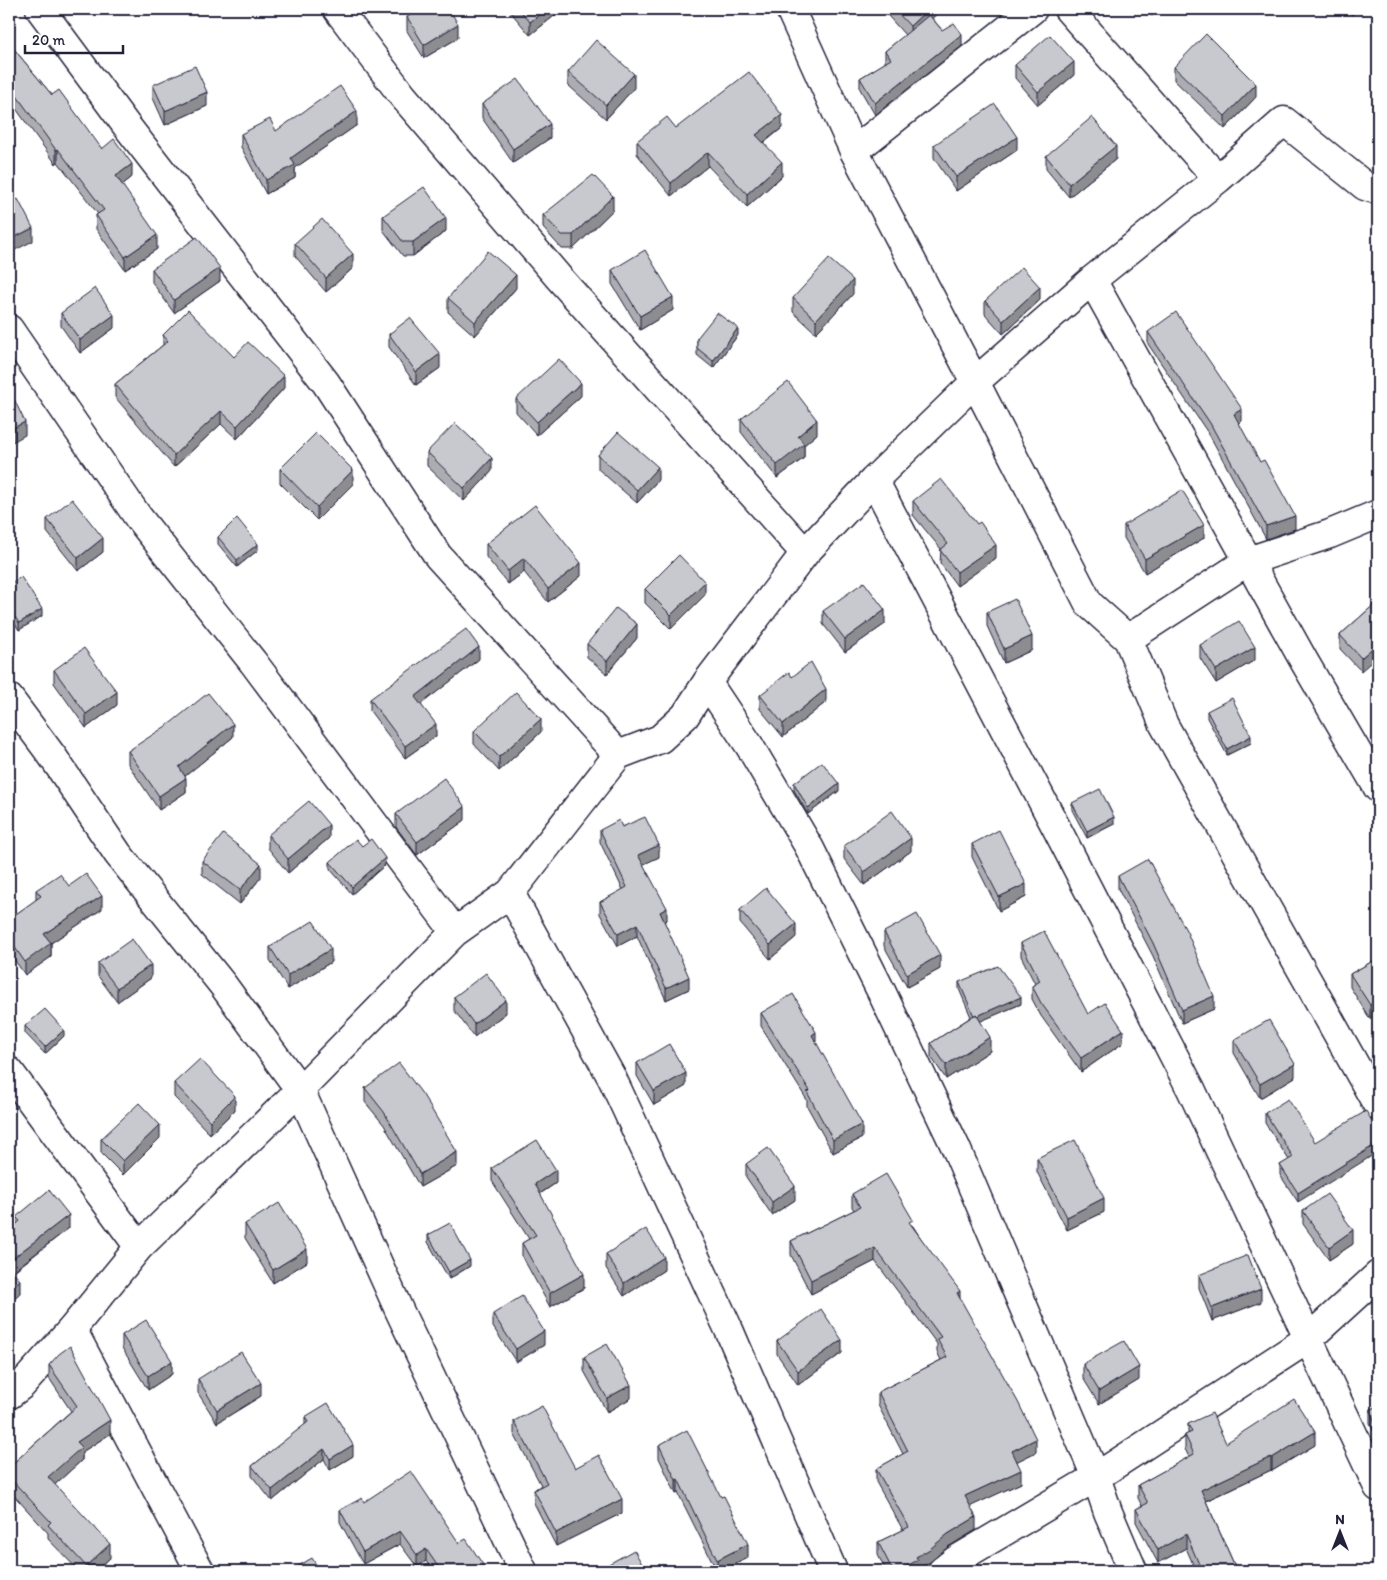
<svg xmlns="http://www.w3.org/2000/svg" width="1387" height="1580" font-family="Itim,sans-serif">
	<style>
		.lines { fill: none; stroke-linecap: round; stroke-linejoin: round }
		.minor-casing { stroke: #22223b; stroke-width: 31 }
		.minor { stroke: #fff; stroke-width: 28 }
		.wall { fill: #acacb2; stroke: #22223b }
		.shaded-wall { fill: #8c8c91; stroke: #22223b }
		.building { fill: #c8c8cf; stroke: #22223b }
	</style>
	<rect width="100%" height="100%" fill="#fff"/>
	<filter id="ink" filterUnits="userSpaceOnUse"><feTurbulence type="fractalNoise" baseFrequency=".02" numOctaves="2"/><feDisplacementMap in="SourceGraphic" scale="10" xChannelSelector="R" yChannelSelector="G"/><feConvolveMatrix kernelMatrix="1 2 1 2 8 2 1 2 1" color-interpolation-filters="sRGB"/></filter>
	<g filter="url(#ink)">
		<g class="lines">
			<!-- minor casing -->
			<g class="minor-casing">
				<path id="minor" d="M40,9L126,125L326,383L438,556L618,755
					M337,9L402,95L560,279L805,553
					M790,9L854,151L975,382L1089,604L1128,639L1164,725L1378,1106
					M1068,9L1218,179
					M854,151L1033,9
					M1092,280L1304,661L1378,788
					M9,329L138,517L253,662L455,932
					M874,480L1057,829L1191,1089L1378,1487
					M1128,639L1248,561L1330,534L1378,514
					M707,682L749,745L809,847L882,993L956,1148L1096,1477L1108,1512L1133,1571
					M9,698L53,757L118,854L223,985L300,1090L399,1310L523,1571
					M510,893L612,1078L729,1330L833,1571
					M9,1071L139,1247
					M72,1329L200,1571
					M9,1395L22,1385L72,1329L139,1247L300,1090L455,932L510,893L618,755L660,739L685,716L707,682L805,553L874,480L975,382L1092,280L1218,179L1284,121L1365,186L1378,190
					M942,1571L956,1560L1096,1477L1308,1339L1378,1275"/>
			</g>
			<!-- minor -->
			<use href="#minor" class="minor"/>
		</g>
		<!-- wall -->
		<path class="wall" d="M508,9H563L530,35Z
			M882,9H942L932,18L942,30L962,46L875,115L860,89V78L885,63V51L905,35Z
			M1144,9H1159L1152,16Z
			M1344,9H1356L1352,15Z
			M407,17L458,38L424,58L407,31Z
			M9,43L52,95L102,149L132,177L122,185L157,249L125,270L96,229V215L98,214L58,162L56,164L9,99Z
			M1015,65L1074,75L1038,105L1015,78Z
			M1174,67L1256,97L1225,129L1174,80Z
			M568,72L634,88L606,119L568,85Z
			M153,85L207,106L165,125L153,98Z
			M482,104L550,138L513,163L482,118Z
			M357,125L295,168V178L266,194L241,147V134Z
			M676,128H782L764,143L782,176L747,207L708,166L671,196L637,154V141Z
			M934,145L1017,150L956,191L934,158Z
			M1046,156L1116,159L1069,197L1046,169Z
			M613,210L573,249H562L543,228V215Z
			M383,216L446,231L413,256H403L383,230Z
			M295,243L353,268L326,292L295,256Z
			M152,269L220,281L174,313L152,282Z
			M612,270L673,310L640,330L612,284Z
			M516,288L475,336L448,312V298Z
			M853,294L816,333L793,312V298Z
			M1040,300L1003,334L985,314V301Z
			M61,313L114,328L80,353L61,326Z
			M1148,332L1242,421L1239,424L1295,529L1266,539L1210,436L1148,344Z
			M389,334L440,368L416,385L389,347Z
			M163,335L234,357L284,388L237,439L221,424L174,467L115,397V384L163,345Z
			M738,335L713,368L697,355V338Z
			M581,396L537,435L516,412V399Z
			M741,419L817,434L804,445V458L777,478L741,432Z
			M427,452L492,471L464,501L427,466Z
			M598,455L658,480L637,503L598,469Z
			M280,469L353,484L317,520L280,483Z
			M913,501L996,558L957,586L940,563L941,549L913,515Z
			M47,519L103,552L78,571L47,532Z
			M1124,525L1204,538L1145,573L1124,538Z
			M218,537L258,550L237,567L218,544Z
			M486,544L581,576L548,602L524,572L508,584L486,557Z
			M9,584L42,616L19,630L9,615Z
			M645,589L705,595L671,629L645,603Z
			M1377,602L1361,671L1340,649V635Z
			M823,611L885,624L845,652L823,624Z
			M987,612L1032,650L1004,663L987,626Z
			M637,638L607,674L587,657V644Z
			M1200,645L1255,660L1216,683L1200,658Z
			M479,659L421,704L436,736L405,758L370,711V699Z
			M54,670L117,705L86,728L54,683Z
			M792,677L826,702L783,737L760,709V695Z
			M1207,711L1251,743L1227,755L1207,718Z
			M474,731L541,732L499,771L474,744Z
			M233,737L185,776L186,792L159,810L128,764V751Z
			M794,783L839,791L808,814L794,790Z
			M1072,803L1114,824L1087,838L1072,810Z
			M396,814L465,820L417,855L396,827Z
			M622,827L659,857L643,864L667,920L664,921L689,989L666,1000L637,936L618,946L600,914V902L623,890L600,842V830Z
			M268,835L329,838L288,873L268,848Z
			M972,844L1026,897L999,911L972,857Z
			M844,846L911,851L864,885L844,859Z
			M202,861L261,877L240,904L202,874Z
			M330,862L385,865L352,894L330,869Z
			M1118,876L1214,1009L1182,1023L1153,956L1118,889Z
			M69,886L102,909L51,943V957L25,975L9,952V919L36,900V890Z
			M740,910L796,937L770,959L740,923Z
			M884,932L940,969L907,987L884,946Z
			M1021,943L1088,1014L1123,1043L1081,1072L1041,1016L1032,999V986L1035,984L1021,956Z
			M270,947L331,962L288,989L270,960Z
			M1373,961L1370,1019L1350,987V974Z
			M98,963L151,978L117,1002L98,976Z
			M959,982L1021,1004L980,1021L990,1051L946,1079L931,1057V1043L971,1017L959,989Z
			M454,997L506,1013L474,1037L454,1010Z
			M761,1013L816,1042L862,1138L833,1153L807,1106V1100L761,1026Z
			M25,1026L64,1036L45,1054L25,1033Z
			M1234,1040L1295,1077L1260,1098L1234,1053Z
			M637,1063L686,1086L654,1105L637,1076Z
			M174,1083L235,1110L210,1134L174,1097Z
			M365,1088L457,1166L420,1187L384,1125L365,1102Z
			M1265,1113L1315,1142L1298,1202L1280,1175V1165L1289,1160L1265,1123Z
			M160,1138L123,1175L101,1153V1139Z
			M1037,1158L1104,1212L1067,1230L1037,1172Z
			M746,1164L795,1200L772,1215L746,1177Z
			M492,1168L556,1183L540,1194L584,1288L550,1307L522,1256V1243L529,1239L492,1181Z
			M852,1194L913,1226L960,1300L1036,1452L1017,1461L1021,1483L970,1506L976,1530L948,1547L930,1562L918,1569V1571H886L878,1555V1542L903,1530L876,1482V1469L903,1454L878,1405V1392L941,1360L937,1352V1344L875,1261L811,1294L791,1255V1241L854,1210L852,1207Z
			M1303,1211L1353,1244L1329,1260L1303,1224Z
			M16,1217L69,1228L13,1272L20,1293L9,1304V1231L16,1224Z
			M245,1224L307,1262L273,1283L245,1238Z
			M428,1235L470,1266L449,1279L428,1242Z
			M606,1254L664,1270L624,1296L606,1268Z
			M1199,1275L1261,1302L1212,1321L1199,1288Z
			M493,1314L544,1345L516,1362L493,1327Z
			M122,1335L172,1374L148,1390L122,1348Z
			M777,1341L842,1353L798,1385L777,1354Z
			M584,1357L631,1398L607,1412L584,1371Z
			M1083,1364L1139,1380L1099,1404L1083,1378Z
			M49,1365L110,1434L82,1452V1460L54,1485L110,1558L95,1571H79L48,1539V1533L9,1490V1467L71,1411L49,1378Z
			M198,1379L261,1396L217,1423L198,1393Z
			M1378,1406V1442L1370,1423V1410Z
			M305,1417L353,1456L330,1470L324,1459L272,1501L252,1476V1466L305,1425Z
			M514,1421L575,1468L622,1513L556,1546L534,1503V1490L541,1485L514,1434Z
			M1188,1424L1226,1443L1315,1445L1272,1471L1271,1470L1206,1501L1237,1571H1196L1186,1548L1158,1563L1136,1522V1509L1142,1506L1138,1498V1485L1189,1457L1185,1449V1435L1188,1434Z
			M659,1445L748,1558L721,1571H717L678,1493L676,1494L659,1458Z
			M364,1502L459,1543L487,1571H433L426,1561L417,1567L400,1544L363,1564L340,1522V1510Z"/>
		<!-- shaded-wall -->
		<path class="shaded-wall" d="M546,9H563L530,35V22Z
			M928,9H942L910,39V26Z
			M1152,9H1159L1152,16Z
			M1352,9H1356L1352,15Z
			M458,24V38L424,58V45Z
			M962,34V46L875,115V103Z
			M1074,62V75L1038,105V92Z
			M634,74V88L606,119V105Z
			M1256,84V97L1225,129V116Z
			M207,92V106L165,125V111Z
			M357,111V125L295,168V178L266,194V180L291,158Z
			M782,115V128L756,148V135Z
			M550,124V138L513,163V149Z
			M1017,137V150L956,191V177Z
			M1116,146V159L1069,197V184Z
			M58,149V162L56,164V150Z
			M708,152V166L671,196V183Z
			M782,162V176L747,207V194Z
			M132,164V177L116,190V176Z
			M613,196V210L573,249V235Z
			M446,218V231L413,256V242Z
			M33,228V241L9,253V240Z
			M157,235V249L125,270V257Z
			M353,254V268L326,292V278Z
			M220,268V281L174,313V300Z
			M516,275V288L475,336V322Z
			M853,280V294L816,333V320Z
			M1040,287V300L1003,334V321Z
			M673,297V310L640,330V316Z
			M114,315V328L80,353V340Z
			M738,328V335L713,368V361Z
			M440,354V368L416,385V372Z
			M284,376V388L237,439V426Z
			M581,383V396L537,435V422Z
			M1242,409V421L1234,427V414Z
			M221,411V424L174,467V455Z
			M817,420V434L804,445V458L777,478V465L798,436Z
			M25,422V435L9,444V430Z
			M492,458V471L464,501V488Z
			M658,467V480L637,503V490Z
			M353,470V484L317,520V507Z
			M1295,516V529L1266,539V526Z
			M1204,525V538L1145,573V559Z
			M103,538V552L78,571V558Z
			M258,544V550L237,567V560Z
			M996,545V558L957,586V572Z
			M524,558V572L508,584V571Z
			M581,563V576L548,602V589Z
			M705,582V595L671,629V615Z
			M42,609V616L19,630V623Z
			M885,610V624L845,652V639Z
			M637,624V638L607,674V661Z
			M1032,636V650L1004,663V649Z
			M1378,643V656L1361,671V658Z
			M479,647V659L415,709V697Z
			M1255,647V660L1216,683V670Z
			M826,689V702L783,737V724Z
			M117,692V705L86,728V714Z
			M541,719V732L499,771V757Z
			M233,724V737L179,781V767Z
			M436,724V736L405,758V746Z
			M1251,736V743L1227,755V749Z
			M186,778V792L159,810V796Z
			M839,784V791L808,814V808Z
			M465,807V820L417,855V842Z
			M1114,817V824L1087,838V831Z
			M329,825V838L288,873V859Z
			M911,838V851L864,885V872Z
			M659,845V857L638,867V855Z
			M385,858V865L352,894V887Z
			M261,864V877L240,904V890Z
			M1026,884V897L999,911V897Z
			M102,896V909L51,943V957L25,975V962L44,934Z
			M667,908V920L660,924V912Z
			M637,924V936L618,946V934Z
			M796,924V937L770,959V945Z
			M331,949V962L288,989V975Z
			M940,955V969L907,987V974Z
			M151,965V978L117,1002V988Z
			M689,977V989L666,1000V988Z
			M1214,996V1009L1182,1023V1010Z
			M1021,997V1004L974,1024V1017Z
			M506,1000V1013L474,1037V1024Z
			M1378,1000V1013L1370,1019V1005Z
			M64,1030V1036L45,1054V1047Z
			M1123,1030V1043L1081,1072V1058Z
			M816,1032V1046L812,1035Z
			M990,1037V1051L946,1079V1065Z
			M1295,1064V1077L1260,1098V1084Z
			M686,1073V1086L654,1105V1091Z
			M235,1096V1110L210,1134V1121Z
			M862,1124V1138L833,1153V1140Z
			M160,1125V1138L123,1175V1161Z
			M1378,1143V1152L1298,1202V1193Z
			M457,1152V1166L420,1187V1174Z
			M556,1170V1183L535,1197V1184Z
			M795,1186V1200L772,1215V1202Z
			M1104,1198V1212L1067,1230V1217Z
			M69,1215V1228L9,1274V1261Z
			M1353,1230V1244L1329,1260V1247Z
			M875,1248V1261L811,1294V1280Z
			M307,1249V1262L273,1283V1270Z
			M664,1257V1270L624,1296V1283Z
			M470,1260V1266L449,1279V1272Z
			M584,1274V1288L550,1307V1293Z
			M20,1280V1293L9,1304V1290Z
			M1261,1289V1302L1212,1321V1308Z
			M960,1291V1304L957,1293Z
			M544,1331V1345L516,1362V1349Z
			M842,1340V1353L798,1385V1371Z
			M172,1361V1374L148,1390V1376Z
			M1139,1367V1380L1099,1404V1391Z
			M261,1383V1396L217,1423V1410Z
			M631,1385V1398L607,1412V1398Z
			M110,1420V1434L82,1452V1460L48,1491V1477L77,1442Z
			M1315,1432V1445L1272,1471V1458Z
			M1036,1439V1452L1012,1464V1451Z
			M353,1445V1456L330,1470V1459Z
			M324,1449V1459L272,1501V1490Z
			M1271,1457V1470L1201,1503V1490Z
			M1021,1470V1483L965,1509V1496Z
			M678,1479V1493L676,1494V1480Z
			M622,1499V1513L556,1546V1533Z
			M976,1517V1530L948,1547L930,1562L918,1569V1571H897L948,1534Z
			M400,1531V1544L363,1564V1552Z
			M1186,1534V1548L1158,1563V1550Z
			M110,1544V1558L95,1571H86V1566Z
			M748,1544V1558L721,1571H717V1560Z
			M426,1549V1561L417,1567V1555Z"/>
		<!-- building -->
		<path class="building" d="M421,9H449L458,24L424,45L407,17Z
			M519,9H546L530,22Z
			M894,9H928L910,26Z
			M929,15L942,30L954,23L962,34L875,103L860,78L891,59L885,51Z
			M1206,34L1256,84L1225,116L1174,67Z
			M1050,35L1074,62L1038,92L1015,65Z
			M596,40L634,74L606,105L568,72Z
			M9,43L52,95L59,90L102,149L114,139L132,164L116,176L157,235L125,257L96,215L104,210L58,149L56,150L9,85Z
			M195,66L207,92L165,111L153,85Z
			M749,72L782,115L756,135L782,162L747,194L708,152L671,183L637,141L667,117L676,128Z
			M518,79L550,124L513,149L482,104Z
			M340,86L357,111L291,158L295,165L266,180L241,134L270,119L276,131Z
			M995,104L1017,137L956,177L934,145Z
			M1092,117L1116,146L1069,184L1046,156Z
			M593,175L613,196L573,235H562L543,215Z
			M424,187L446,218L413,242H403L383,216Z
			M18,199L33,228L9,240V204Z
			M322,219L353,254L326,278L295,243Z
			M197,237L220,268L174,300L152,269Z
			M645,250L673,297L640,316L612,270Z
			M488,251L516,275L475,322L448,298Z
			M829,259L853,280L816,320L793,298Z
			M1022,267L1040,287L1003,321L985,301Z
			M95,288L114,315L80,340L61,313Z
			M188,310L234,357L248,342L284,376L237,426L221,411L174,455L115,384L168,341L163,335Z
			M1176,312L1242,409L1234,414L1260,462L1264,460L1295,516L1266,526L1210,423L1148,332Z
			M717,313L738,328L713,361L697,348V338Z
			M410,318L440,354L416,372L389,334Z
			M559,359L581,383L537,422L516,399Z
			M788,382L817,420L798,436L804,444L777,465L741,419Z
			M12,395L25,422L9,430V397Z
			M455,423L492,458L464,488L427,452Z
			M618,432L658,467L637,490L598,455Z
			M316,433L353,470L317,507L280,469Z
			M941,479L977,524L980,522L996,545L957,572L940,550L948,544L913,501Z
			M1182,490L1204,525L1145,559L1124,525Z
			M72,499L103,538L78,558L47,519Z
			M535,505L581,563L548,589L524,558L508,571L486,544Z
			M237,518L258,544L237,560L218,537Z
			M679,555L705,582L671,615L645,589Z
			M21,577L42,609L19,623L9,608V584Z
			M864,582L885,610L845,639L823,611Z
			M1015,599L1032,636L1004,649L987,612Z
			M1377,602L1378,603V643L1361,658L1340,635Z
			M616,608L637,624L607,661L587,644Z
			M1239,621L1255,647L1216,670L1200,645Z
			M466,629L479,647L415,697L436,724L405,746L370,699Z
			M84,648L117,692L86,714L54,670Z
			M811,662L826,689L783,724L760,695L789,672L792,677Z
			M516,692L541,719L499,757L474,731Z
			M208,693L233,724L179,767L186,778L159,796L128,751L172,722Z
			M1232,698L1251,736L1227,749L1207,711Z
			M822,762L839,784L808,808L794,783Z
			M444,778L465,807L417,842L396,814Z
			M1100,789L1114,817L1087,831L1072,803Z
			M309,801L329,825L288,859L268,835Z
			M892,811L911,838L864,872L844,846Z
			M645,817L659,845L638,855L667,908L660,912L689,977L666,988L637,924L618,934L600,902L627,887L600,830L619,820L622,827Z
			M999,830L1026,884L999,897L972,844Z
			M223,834L261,864L240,890L202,861Z
			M356,839L362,846L371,839L385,858L352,887L330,862Z
			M1148,859L1187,932L1214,996L1182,1010L1153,943L1118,876Z
			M60,874L69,886L86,874L102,896L44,934L51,943L25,962L9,939V919L41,896L36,890Z
			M766,888L796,924L770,945L740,910Z
			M917,914L940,955L907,974L884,932Z
			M313,921L331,949L288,975L270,947Z
			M1044,931L1088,1014L1105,1003L1123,1030L1081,1058L1041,1003L1032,986L1040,981L1021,943Z
			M132,939L151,965L117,988L98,963Z
			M1373,961L1378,970V1000L1370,1005L1350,974Z
			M998,966L1021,997L977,1016L976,1014L974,1016L959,982Z
			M486,973L506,1000L474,1024L454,997Z
			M793,994L816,1032L812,1035L862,1124L833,1140L807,1092L810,1091L761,1013Z
			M45,1009L64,1030L45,1047L25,1026Z
			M976,1014L990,1037L946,1065L931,1043Z
			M1269,1020L1295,1064L1260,1084L1234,1040Z
			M669,1044L686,1073L654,1091L637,1063Z
			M200,1059L235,1096L210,1121L174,1083Z
			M399,1063L423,1095L457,1152L420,1174L384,1112L365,1088Z
			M1288,1099L1315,1142L1366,1111L1378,1131V1143L1298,1193L1280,1165L1293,1157L1265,1113Z
			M139,1103L160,1125L123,1161L101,1139Z
			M537,1140L556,1170L535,1184L584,1274L550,1293L522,1243L536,1235L492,1168Z
			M1075,1140L1104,1198L1067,1217L1037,1158Z
			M768,1148L795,1186L772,1202L746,1164Z
			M886,1174L913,1220L909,1222L960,1291L957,1293L1018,1402L1036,1439L1012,1451L1021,1470L965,1496L976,1517L948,1534L930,1549L916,1557L918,1560L897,1571H893L878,1542L909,1527L876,1469L908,1451L878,1392L947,1357L937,1339L941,1337L875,1248L811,1280L791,1241L860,1207L852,1194Z
			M49,1190L69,1215L9,1261V1231L20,1221L16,1217Z
			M1327,1194L1353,1230L1329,1247L1303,1211Z
			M279,1203L307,1249L273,1270L245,1224Z
			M450,1223L470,1260L449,1272L428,1235Z
			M646,1229L664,1257L624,1283L606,1254Z
			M1248,1255L1261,1289L1212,1308L1199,1275Z
			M9,1268L20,1280L9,1290Z
			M522,1296L544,1331L516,1349L493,1314Z
			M821,1309L842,1340L798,1371L777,1341Z
			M146,1320L172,1361L148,1376L122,1335Z
			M1124,1341L1139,1367L1099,1391L1083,1364Z
			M607,1344L631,1385L607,1398L584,1357Z
			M70,1346L110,1420L77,1442L82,1447L48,1477L110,1544L86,1566L48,1525L51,1522L9,1477V1467L77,1406L49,1365L59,1354Z
			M241,1352L261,1383L217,1410L198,1379Z
			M1294,1399L1315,1432L1272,1458L1271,1457L1201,1490L1237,1571H1202L1186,1534L1158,1550L1136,1509L1148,1503L1138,1485L1194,1454L1185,1435L1192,1432L1188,1424L1212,1413L1226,1443Z
			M328,1403L353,1445L330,1459L324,1449L272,1490L252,1466L308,1422L305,1417Z
			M542,1406L575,1468L599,1455L622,1499L556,1533L534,1490L547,1483L514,1421Z
			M1378,1406V1429L1370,1410Z
			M687,1430L721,1497L724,1496L748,1544L717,1560L678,1479L676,1480L659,1445Z
			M411,1471L459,1543L466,1539L487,1571H441L426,1549L417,1555L400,1531L363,1552L340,1510L362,1498L364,1502Z
			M634,1550L646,1571H596Z
			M312,1558L320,1571H290Z"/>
	</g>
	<!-- margin -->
	<rect width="1387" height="1580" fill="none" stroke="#fff" stroke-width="30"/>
	<rect x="15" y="15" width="1357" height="1550" fill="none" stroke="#22223b" stroke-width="2" filter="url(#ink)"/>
	<!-- north arrow -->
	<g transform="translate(1340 1532)" stroke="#ffffff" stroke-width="4" paint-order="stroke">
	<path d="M0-4L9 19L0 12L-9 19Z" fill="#22223b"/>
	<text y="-8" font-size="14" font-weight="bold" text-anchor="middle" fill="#22223b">N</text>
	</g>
	<!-- scale -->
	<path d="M25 45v8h98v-8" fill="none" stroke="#22223b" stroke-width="2.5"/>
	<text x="32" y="45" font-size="15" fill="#22223b" stroke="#ffffff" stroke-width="4" paint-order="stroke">20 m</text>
</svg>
